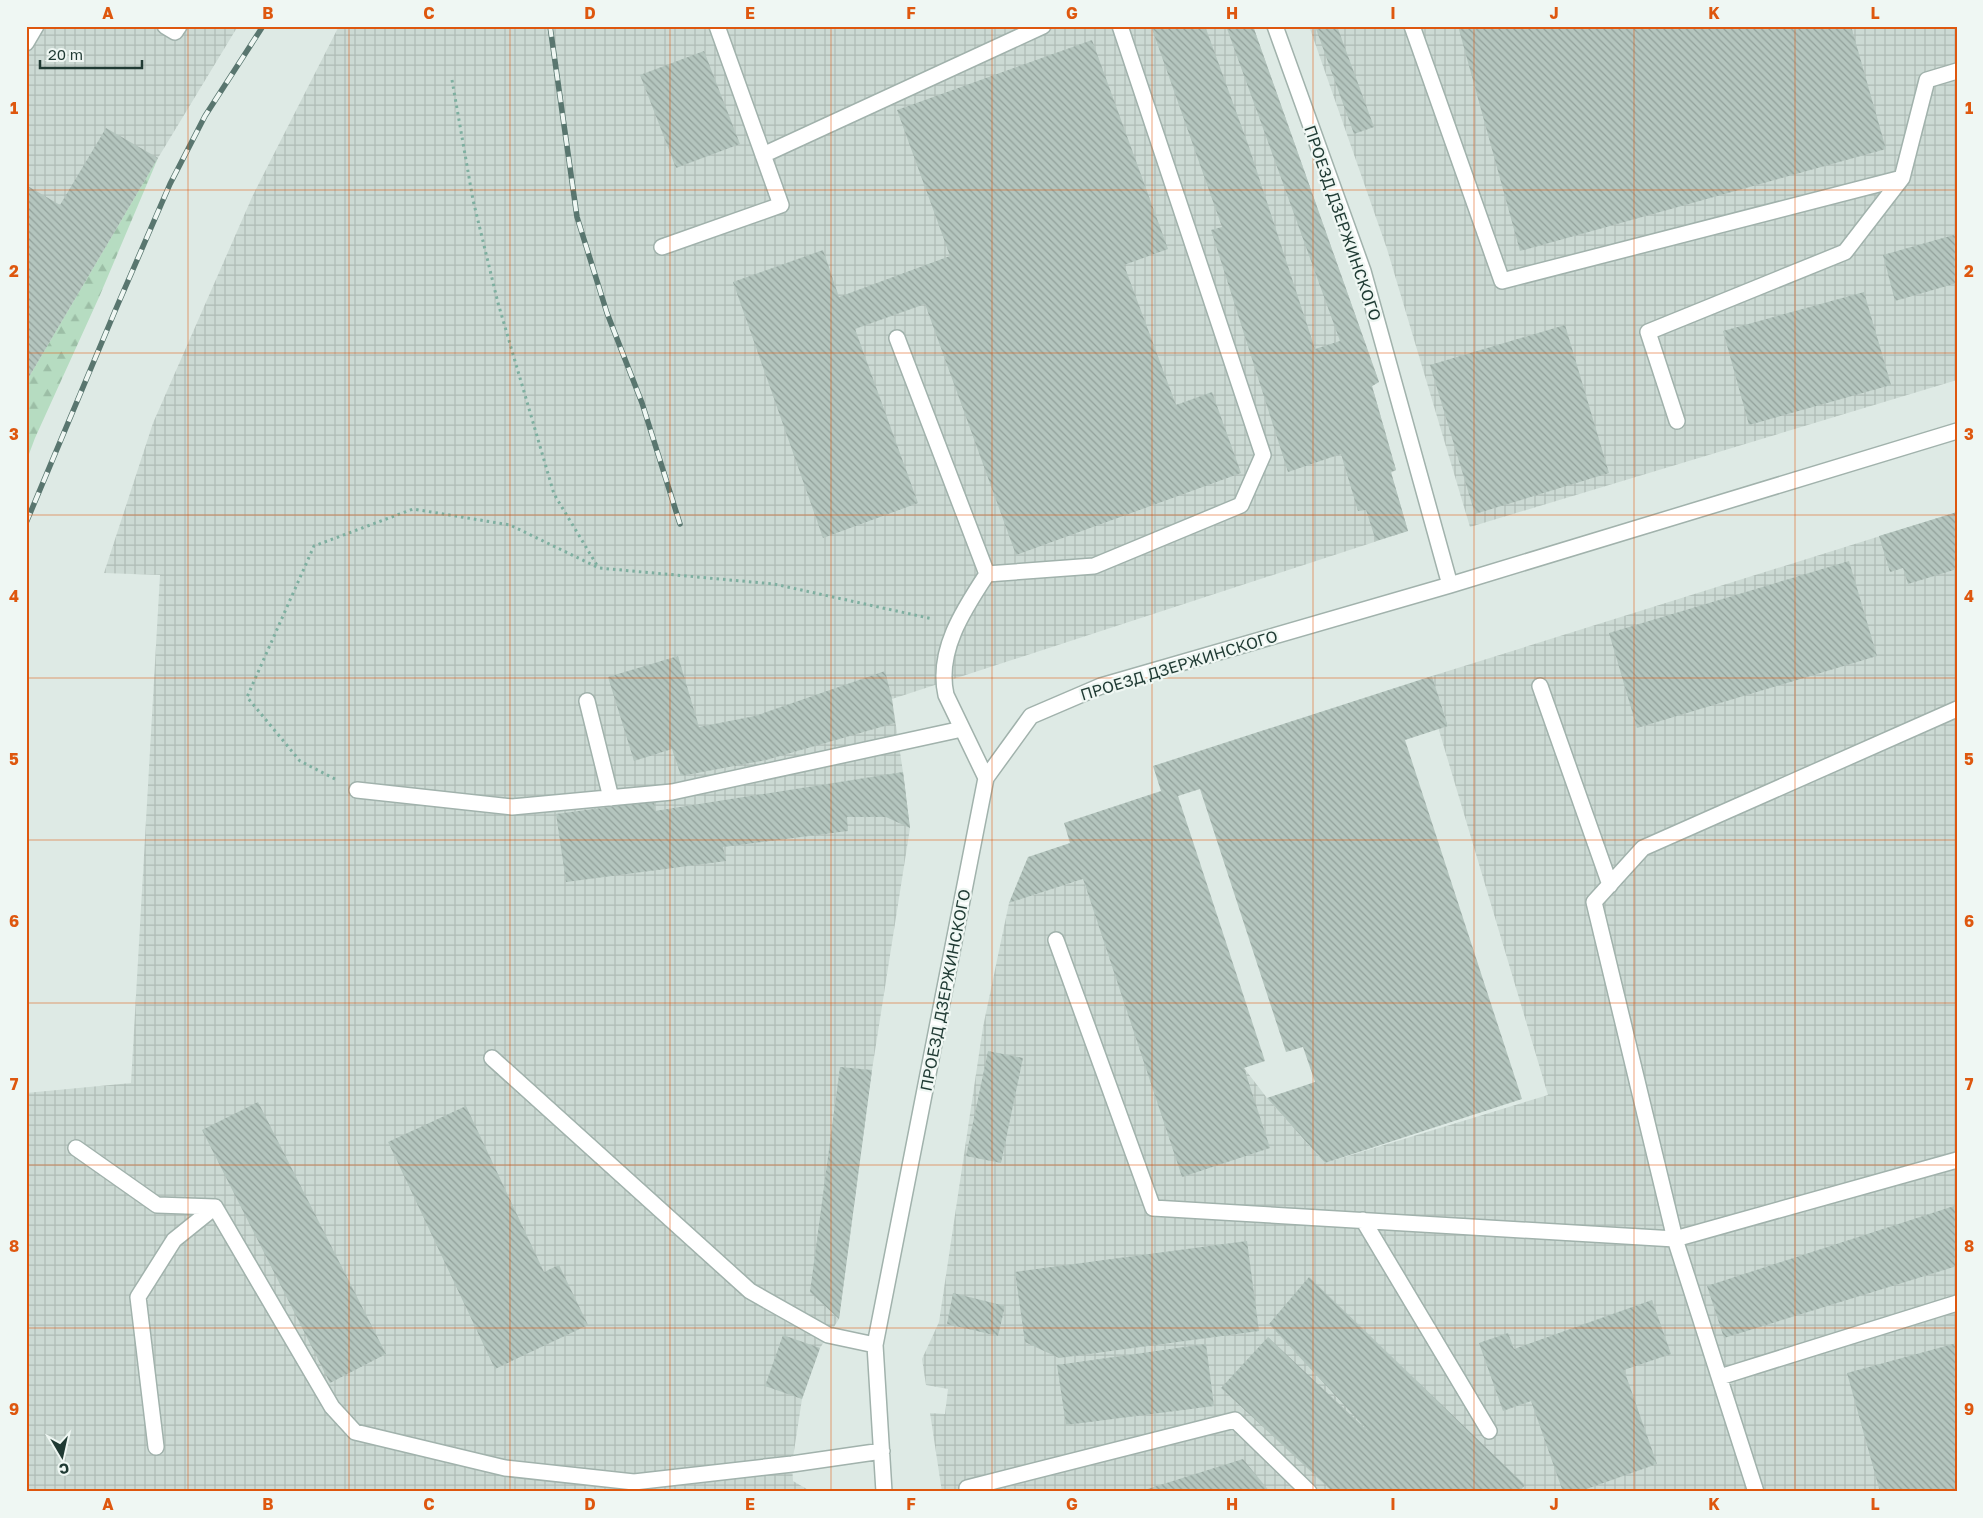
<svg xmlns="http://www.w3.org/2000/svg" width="1983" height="1518" font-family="'Golos Text',sans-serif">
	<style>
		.industrial { fill: url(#industrial-grid) }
		.forest { fill: url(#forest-firs) }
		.building { fill: url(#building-back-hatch) }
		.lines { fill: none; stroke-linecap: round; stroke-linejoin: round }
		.minor-casing { stroke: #a1b2ac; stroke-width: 18 }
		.path { stroke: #7eafa0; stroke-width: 3; stroke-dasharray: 2.5 4; stroke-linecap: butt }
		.minor { stroke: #fff; stroke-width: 15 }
		.rail-casing { stroke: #59766f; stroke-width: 5.5 }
		.rail { stroke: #eff7f3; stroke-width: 4; stroke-dasharray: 11; stroke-linecap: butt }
		.grid { fill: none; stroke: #de570e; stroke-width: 1; stroke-opacity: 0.55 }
		.labels { text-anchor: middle; stroke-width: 4.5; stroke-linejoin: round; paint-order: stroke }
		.street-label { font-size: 16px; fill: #1f3a33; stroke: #eff7f3 }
		.neatline { fill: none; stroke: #de570e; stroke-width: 2 }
		.grid-label { font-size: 16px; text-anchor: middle; font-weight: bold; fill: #de570e }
	</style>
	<defs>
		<pattern id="industrial-grid" width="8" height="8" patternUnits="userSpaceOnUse" patternTransform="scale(1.25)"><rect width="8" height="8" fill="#ccdad4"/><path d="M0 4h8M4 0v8" fill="none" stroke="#afbcb6"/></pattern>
		<pattern id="forest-firs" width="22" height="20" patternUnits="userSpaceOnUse" patternTransform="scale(1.25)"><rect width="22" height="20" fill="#b6dcc1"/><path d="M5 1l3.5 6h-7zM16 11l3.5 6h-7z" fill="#9cbea6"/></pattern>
		<pattern id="building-back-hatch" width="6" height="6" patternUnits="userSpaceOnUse" patternTransform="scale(1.25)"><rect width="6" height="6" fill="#b4c5be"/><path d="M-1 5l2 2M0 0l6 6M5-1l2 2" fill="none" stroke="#92a19b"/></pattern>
	</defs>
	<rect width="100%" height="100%" fill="#deeae5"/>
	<!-- industrial -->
	<path class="industrial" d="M26,26H238L158,158L26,382Z
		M339,26H1253L1379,382L1372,386L1396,470L1391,473L1408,531L892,699L903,772L910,828L872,1070L839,1319L820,1348L802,1399L792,1464L793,1481L812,1492H26V1093L131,1083L160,575L104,573L153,423L253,195Z
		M1309,26H1957V380L1470,527L1387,249Z
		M1957,512V1492H942L930,1413L945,1414L948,1389L926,1385L922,1359L939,1322L983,1027L1009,903L1083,879L1116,977L1244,1068L1267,1098L1325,1163L1548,1095L1438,727L1448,726L1432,676Z"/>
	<!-- forest -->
	<path class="forest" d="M158,158L100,295L35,438L26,462V382Z"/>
	<!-- building -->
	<path class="building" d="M1151,26H1205L1249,147L1315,349L1340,341L1226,26H1253L1379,382L1372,386L1396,470L1391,472L1408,531L1376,541L1366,510L1358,511L1341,454L1288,472L1211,230L1222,227Z
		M1315,26H1337L1374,127L1354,134Z
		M1458,26H1851L1886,149L1520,251Z
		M1092,40L1168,249L1124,265L1176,405L1212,392L1241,473L1016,555L925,304L855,329L918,503L823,538L733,282L823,250L839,297L950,256L897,110Z
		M704,51L740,144L676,168L640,75Z
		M106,128L158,158L26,382V185L60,205Z
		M1957,234V283L1895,301L1883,255Z
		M1864,292L1891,385L1749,425L1723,331Z
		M1565,325L1609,473L1475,514L1430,365Z
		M1957,512V569L1908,584L1903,568L1890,572L1879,536Z
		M1849,561L1877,656L1637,728L1609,633Z
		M678,656L699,727L755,716L885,671L892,699L895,723L766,760L681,776L672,749L634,761L608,677Z
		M1432,676L1448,726L1405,740L1522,1099L1325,1163L1267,1098L1315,1082L1303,1047L1286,1052L1200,789L1178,796L1265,1061L1244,1068L1270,1148L1182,1177L1083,879L1009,903L1028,857L1070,843L1064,823L1161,791L1153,766Z
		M903,772L910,828L886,817H847L848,831L723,847L726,861L566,882L556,814L654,801L655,811Z
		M988,1051L1023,1058L1001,1163L966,1156Z
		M840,1067L872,1070L839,1319L810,1292Z
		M258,1102L386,1354L330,1383L202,1130Z
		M466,1106L544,1272L559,1265L588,1325L495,1369L388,1142Z
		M1957,1205V1266L1724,1338L1707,1286Z
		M1247,1241L1259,1331L1059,1358L1025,1342L1015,1272Z
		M1309,1277L1525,1485L1519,1492H1333L1221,1388L1268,1337L1369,1432L1269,1324Z
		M953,1293L1005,1306L998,1336L947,1324Z
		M1652,1300L1671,1354L1624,1370L1657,1464L1578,1492H1563L1531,1401L1503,1411L1479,1343L1508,1333L1514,1349Z
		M783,1335L820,1348L802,1399L765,1386Z
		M1957,1343V1492H1880L1847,1373Z
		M1206,1344L1214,1406L1066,1425L1057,1365Z
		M1243,1459L1270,1492H1142L1141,1491Z"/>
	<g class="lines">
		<!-- minor casing -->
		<g class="minor-casing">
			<path id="minor" d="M165,26L175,32L179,26
				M1275,26L1363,271L1450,585
				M1412,26L1502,281L1902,178L1927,80L1957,71
				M26,43L36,26
				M763,155L1043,26
				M662,247L781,205L717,26
				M897,338L987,574C964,609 936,651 946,695L986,778
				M1677,421L1648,332L1845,252L1902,178
				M987,574L1094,566L1241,505L1263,455L1120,26
				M1540,686L1610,885
				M587,701L611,798
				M357,790L512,807L672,792L962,729
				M1056,940L1153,1208L1675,1239L1594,902L1643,848L1957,709
				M492,1058L750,1291L828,1335L875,1345
				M76,1148L157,1205L215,1207
				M1363,1220L1489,1431
				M1720,1377L1957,1303
				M156,1447L138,1297L174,1240L215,1207L332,1407L355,1432L505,1468L634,1482L792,1464L882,1451
				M884,1492L875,1345L986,778L1031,716L1101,686L1450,585L1957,431
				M968,1492L967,1488L1235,1420L1309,1492
				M1756,1492L1675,1239L1957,1160"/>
		</g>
		<!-- path -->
		<path class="path" d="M452,80L473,200L498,303L554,494L598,567
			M335,779L300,761L247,697L314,546L413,509L510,525L599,568L774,584L933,619"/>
		<!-- minor -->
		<use href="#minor" class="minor"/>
		<!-- rail casing -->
		<g class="rail-casing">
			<path id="rail" d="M550,26L577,217L607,313L642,403L680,524
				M26,523L115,311L170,184L205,116L263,26"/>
		</g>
		<!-- rail -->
		<use href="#rail" class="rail"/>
	</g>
	<!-- grid -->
	<path class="grid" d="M188,26V1492M349,26V1492M510,26V1492M670,26V1492M831,26V1492M992,26V1492M1152,26V1492M1313,26V1492M1474,26V1492M1634,26V1492M1795,26V1492M26,190H1957M26,353H1957M26,515H1957M26,678H1957M26,840H1957M26,1003H1957M26,1165H1957M26,1328H1957"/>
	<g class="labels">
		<!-- street labels -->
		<g class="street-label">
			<text transform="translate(1343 223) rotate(71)" y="6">ПРОЕЗД ДЗЕРЖИНСКОГО</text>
			<text transform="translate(1179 665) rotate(-17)" y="6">ПРОЕЗД ДЗЕРЖИНСКОГО</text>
			<text transform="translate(945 990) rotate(-79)" y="6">ПРОЕЗД ДЗЕРЖИНСКОГО</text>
		</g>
	</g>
	<!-- border -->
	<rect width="1983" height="1518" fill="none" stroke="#eff7f3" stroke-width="55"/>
	<!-- north arrow -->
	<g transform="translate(62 1456) rotate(171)" stroke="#eff7f3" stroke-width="4" paint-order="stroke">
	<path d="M0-4L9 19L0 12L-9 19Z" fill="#1f3a33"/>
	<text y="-8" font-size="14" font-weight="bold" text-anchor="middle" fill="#1f3a33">С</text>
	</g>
	<!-- scale -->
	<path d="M40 60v8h102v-8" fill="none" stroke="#1f3a33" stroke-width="2.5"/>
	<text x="48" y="60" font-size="15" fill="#1f3a33" stroke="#eff7f3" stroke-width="4" paint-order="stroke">20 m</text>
	<rect x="28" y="28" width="1928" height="1462" class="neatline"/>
	<g class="grid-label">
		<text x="108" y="19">A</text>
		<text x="268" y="19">B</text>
		<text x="429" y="19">C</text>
		<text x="590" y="19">D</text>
		<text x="750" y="19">E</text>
		<text x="911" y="19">F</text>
		<text x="1072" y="19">G</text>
		<text x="1232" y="19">H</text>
		<text x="1393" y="19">I</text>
		<text x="1554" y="19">J</text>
		<text x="1714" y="19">K</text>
		<text x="1875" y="19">L</text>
		<text x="14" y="114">1</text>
		<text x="1969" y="114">1</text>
		<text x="14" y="277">2</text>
		<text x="1969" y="277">2</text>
		<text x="14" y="440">3</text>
		<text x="1969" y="440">3</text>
		<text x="14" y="602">4</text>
		<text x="1969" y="602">4</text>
		<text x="14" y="765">5</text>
		<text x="1969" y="765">5</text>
		<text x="14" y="927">6</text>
		<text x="1969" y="927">6</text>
		<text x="14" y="1090">7</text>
		<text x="1969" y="1090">7</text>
		<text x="14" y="1252">8</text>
		<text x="1969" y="1252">8</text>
		<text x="14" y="1415">9</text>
		<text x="1969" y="1415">9</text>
		<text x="108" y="1510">A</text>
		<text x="268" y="1510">B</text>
		<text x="429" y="1510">C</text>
		<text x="590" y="1510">D</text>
		<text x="750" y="1510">E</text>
		<text x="911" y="1510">F</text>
		<text x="1072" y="1510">G</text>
		<text x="1232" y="1510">H</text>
		<text x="1393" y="1510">I</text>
		<text x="1554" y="1510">J</text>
		<text x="1714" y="1510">K</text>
		<text x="1875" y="1510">L</text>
	</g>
</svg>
